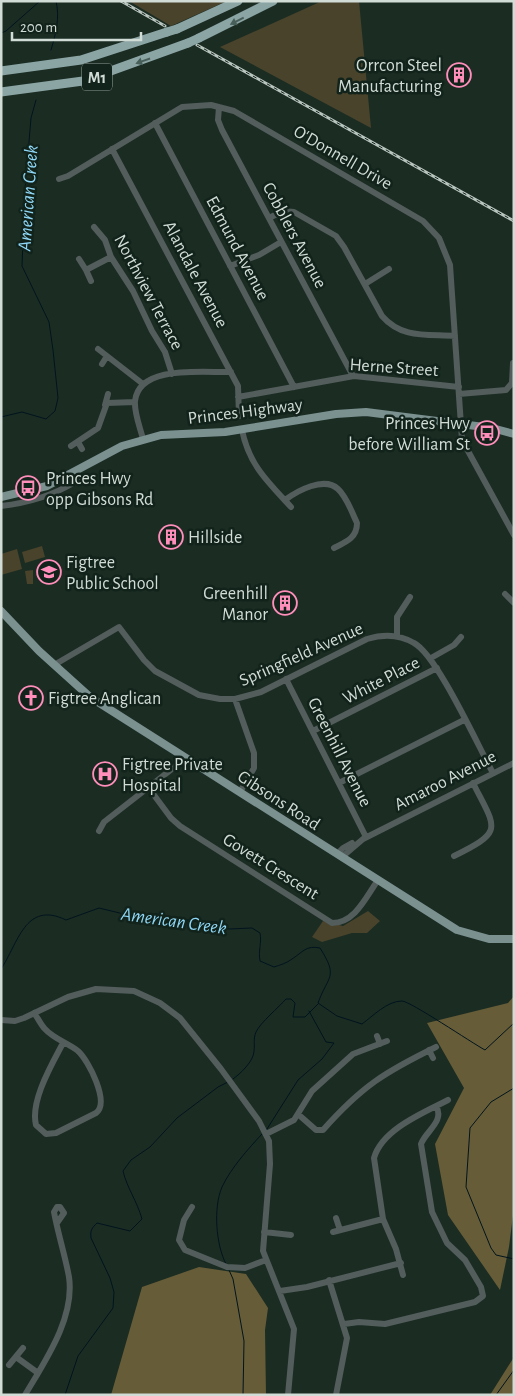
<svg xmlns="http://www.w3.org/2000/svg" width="515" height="1396" font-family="'Alegreya Sans',sans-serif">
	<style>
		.green { fill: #49432b }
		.forest { fill: #665c38 }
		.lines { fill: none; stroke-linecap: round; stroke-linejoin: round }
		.stream { stroke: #01141d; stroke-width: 1 }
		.minor { stroke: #525d5c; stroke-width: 6 }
		.major { stroke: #7b9190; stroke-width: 8 }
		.highway { stroke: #8ba5a5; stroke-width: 9 }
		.rail-casing { stroke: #b9c5bf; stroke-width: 3 }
		.rail { stroke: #11231a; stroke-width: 1; stroke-dasharray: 4; stroke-linecap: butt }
		.highway-bridge { stroke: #8ba5a5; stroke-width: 9 }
		.oneway { fill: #485e59 }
		.labels { text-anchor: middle; stroke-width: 5; stroke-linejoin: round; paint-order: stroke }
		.shield { fill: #11231a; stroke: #97a49e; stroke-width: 1 }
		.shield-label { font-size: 16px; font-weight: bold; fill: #d1dcd6 }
		.poi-label { font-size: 18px; fill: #d1dcd6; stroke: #11231a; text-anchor: start }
		.street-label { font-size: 18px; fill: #d1dcd6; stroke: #11231a }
		.water-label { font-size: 19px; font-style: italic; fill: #8fd7f7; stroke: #11231a }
	</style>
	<rect width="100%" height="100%" fill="#1b2c23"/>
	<!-- green -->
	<path class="green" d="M129,1H227L171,26Z
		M322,1H359L371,128L220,47Z
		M42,546L45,557L25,563L22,552Z
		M17,549L22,569L1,575V554Z
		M33,570V584H27L25,571Z
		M368,911L380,921L367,933H352L322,942L312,937L323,921L343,926Z"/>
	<!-- forest -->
	<path class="forest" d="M514,996V1207L509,1247L500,1290L448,1215L435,1144L464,1088L427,1023L508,1003Z
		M199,1267L246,1274L268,1308L265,1330L266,1395H111L142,1287Z
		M514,1357V1395H490Z"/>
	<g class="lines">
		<!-- stream -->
		<path class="stream" d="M1,33L6,31L40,1
			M51,50C56,33 60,18 56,1
			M1,417L22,412L46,419L55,411L58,398L53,350L49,322L22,266L25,189L31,118L36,100
			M1,969C18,944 25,900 66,920L99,908L132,916L156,914L198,922H217L229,929L252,928L260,933C262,943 258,950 260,961L274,967C280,965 287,963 292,959C303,952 306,945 320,948C339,978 328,975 318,1003L337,1016L362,1024C373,1016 387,1001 402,1001C410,1001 472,1043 485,1050L514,1023
			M233,1079C240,1074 254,1061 254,1051C255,1044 253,1039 256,1032C260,1023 279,1007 286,999H291L295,1003L293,1017H305L318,1004
			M514,1088L491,1102L470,1128L466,1187L491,1248L496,1255L514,1259
			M267,1129L298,1080L322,1059L334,1043L326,1042L309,1011
			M226,1264C216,1245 213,1208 222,1187C231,1168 248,1149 262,1134
			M229,1270L233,1279L244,1341L243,1395
			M65,1395L78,1356L113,1308L114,1292L110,1278L91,1238C90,1230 92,1228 97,1223L130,1231L142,1219C137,1201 127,1188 123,1171L131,1160L150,1147L177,1118L218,1087L228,1082
			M496,1395L514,1370"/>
		<!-- minor -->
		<path class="minor" d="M219,107L218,120L222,130L353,376
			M155,123L294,387
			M112,149L238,386L239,416
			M59,179L68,176L182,107L211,105L234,111L423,221L439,238L450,265L462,440L514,535
			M269,218L283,211L294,212L336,236L344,247L382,316C402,339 427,334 455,336
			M94,227L105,240L111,257L133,291L152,331L165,352L172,374
			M79,259L86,270L111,257
			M230,266L259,255L281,242
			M86,270L91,281
			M365,284L389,269
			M98,349L143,384
			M102,364L107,356
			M459,394L506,390L512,383L513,363
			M238,397L354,376L459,387
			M105,405L108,394
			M242,430C249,465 268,482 291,507
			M143,439C140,427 134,413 135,401C139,364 204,373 231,372
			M78,442L82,449
			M71,446L98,428L107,403L135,402
			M285,500C297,491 324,476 338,489C347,497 352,513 357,523C357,538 346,542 334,548
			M1,506C28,503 52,496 75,482L77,479L74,472
			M505,594L514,603
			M397,636V617L410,597
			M431,658L454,645L461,637
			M54,665L119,627L144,660L155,671L199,695L220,699H235L261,692L367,639C383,634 399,634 414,643C437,655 478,746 493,773
			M286,679L366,837
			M235,699L254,753V768L240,792
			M313,731L437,668
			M339,783L464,720
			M148,787L171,818L180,826L332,923C355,923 366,897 378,880
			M99,831L104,822L186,758
			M337,854L343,848L352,843
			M454,856C505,831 496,829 473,783
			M342,857L363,839L514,763
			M34,1013C38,1018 41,1025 45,1029C54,1039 68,1043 78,1051C89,1061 110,1103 96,1113L56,1133L46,1134L36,1125C30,1101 52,1064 63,1043
			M1,1020L15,1021L24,1018L68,997L96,989L134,991L160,1003L180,1018L221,1069L259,1121L269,1141L270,1164L263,1251L294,1329L288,1395
			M377,1036L380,1044
			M429,1050L433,1058
			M299,1115L316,1130H323C362,1086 385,1072 436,1047
			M266,1134L294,1120L312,1091L353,1054L387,1041
			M192,1207L184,1220L179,1240L185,1250L227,1267L245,1268L266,1260
			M336,1218L340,1230
			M264,1232L291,1235
			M333,1232L383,1219
			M403,1275L396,1249L383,1219L374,1158C382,1129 425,1112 448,1100
			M329,1280L347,1338L336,1395
			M280,1291L307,1287L401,1263
			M344,1324L359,1322L385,1324L475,1302L483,1296L481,1287L465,1260L447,1243L432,1212L421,1144C426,1131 445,1121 436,1106
			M16,1357L38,1373
			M9,1365L23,1348
			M25,1395C45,1361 75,1318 69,1277C65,1255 58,1234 54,1212L57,1207H60L64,1213L57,1223"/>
		<!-- major -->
		<path class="major" d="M1,497L47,486L122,446L161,435L225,432L336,414L366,412L492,428L514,434
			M1,611L39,651L90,697L457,930L489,939H514"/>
		<!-- highway -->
		<path class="highway" d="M177,29L238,1
			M199,38L273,1
			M1,71L81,60L167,32
			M1,92L83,81L188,43"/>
		<!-- rail casing -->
		<g class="rail-casing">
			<path id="rail" d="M121,1L165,26
				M197,45L514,221"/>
		</g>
		<!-- rail -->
		<use href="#rail" class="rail"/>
		<!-- highway-bridge -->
		<path class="highway-bridge" d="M167,32L177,29
			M188,43L199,38"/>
	</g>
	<!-- one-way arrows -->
	<defs><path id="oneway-solid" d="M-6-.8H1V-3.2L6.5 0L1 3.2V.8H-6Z" transform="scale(1.25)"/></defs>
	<g class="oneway">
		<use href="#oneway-solid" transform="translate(237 21) rotate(153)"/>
		<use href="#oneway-solid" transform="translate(143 61) rotate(161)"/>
	</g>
	<!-- icons -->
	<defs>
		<g id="building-ring" transform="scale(1.25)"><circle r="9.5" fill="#11231a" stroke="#ff8eba" stroke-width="1.5"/><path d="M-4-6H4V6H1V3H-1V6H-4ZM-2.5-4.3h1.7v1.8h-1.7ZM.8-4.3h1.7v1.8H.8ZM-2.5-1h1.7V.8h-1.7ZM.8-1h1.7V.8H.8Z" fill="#ff8eba"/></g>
		<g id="bus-ring" transform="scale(1.25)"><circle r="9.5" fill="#11231a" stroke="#ff8eba" stroke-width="1.5"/><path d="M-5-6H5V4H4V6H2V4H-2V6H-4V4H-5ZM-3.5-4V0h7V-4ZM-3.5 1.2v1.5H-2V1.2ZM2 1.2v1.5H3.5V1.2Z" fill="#ff8eba"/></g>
		<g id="school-ring" transform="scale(1.25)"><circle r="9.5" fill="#11231a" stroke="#ff8eba" stroke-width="1.5"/><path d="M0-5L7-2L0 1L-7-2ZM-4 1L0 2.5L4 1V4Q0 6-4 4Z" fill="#ff8eba"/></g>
		<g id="church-ring" transform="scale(1.25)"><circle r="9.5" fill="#11231a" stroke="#ff8eba" stroke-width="1.5"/><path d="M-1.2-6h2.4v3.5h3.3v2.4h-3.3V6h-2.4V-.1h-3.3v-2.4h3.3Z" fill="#ff8eba"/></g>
		<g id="hospital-ring" transform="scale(1.25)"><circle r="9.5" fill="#11231a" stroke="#ff8eba" stroke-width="1.5"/><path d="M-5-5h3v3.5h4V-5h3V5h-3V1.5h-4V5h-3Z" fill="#ff8eba"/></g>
	</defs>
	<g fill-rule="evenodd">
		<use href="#building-ring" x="459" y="75"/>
		<use href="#bus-ring" x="487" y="433"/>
		<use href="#bus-ring" x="28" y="488"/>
		<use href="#building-ring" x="171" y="537"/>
		<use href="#school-ring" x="49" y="572"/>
		<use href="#building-ring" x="285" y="603"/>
		<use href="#church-ring" x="31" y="698"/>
		<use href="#hospital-ring" x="105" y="774"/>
	</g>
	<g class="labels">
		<!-- shield labels -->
		<rect class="shield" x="82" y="63.5" width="30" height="27" rx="4"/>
		<g class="shield-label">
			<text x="97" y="83">M1</text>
		</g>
		<!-- poi labels -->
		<g class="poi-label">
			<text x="442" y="71" text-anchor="end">Orrcon Steel<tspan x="442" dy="21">Manufacturing</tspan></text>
			<text x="470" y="429" text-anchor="end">Princes Hwy<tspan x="470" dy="21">before William St</tspan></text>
			<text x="46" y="484">Princes Hwy<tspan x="46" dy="21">opp Gibsons Rd</tspan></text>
			<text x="188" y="543">Hillside</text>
			<text x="66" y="568">Figtree<tspan x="66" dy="21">Public School</tspan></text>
			<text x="268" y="599" text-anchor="end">Greenhill<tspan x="268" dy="21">Manor</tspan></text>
			<text x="48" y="704">Figtree Anglican</text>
			<text x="122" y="770">Figtree Private<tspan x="122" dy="21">Hospital</tspan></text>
		</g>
		<!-- street labels -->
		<g class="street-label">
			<text transform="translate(343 157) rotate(30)" y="6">O'Donnell Drive</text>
			<text transform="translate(295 235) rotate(62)" y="6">Cobblers Avenue</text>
			<text transform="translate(238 248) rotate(62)" y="6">Edmund Avenue</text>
			<text transform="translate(196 274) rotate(62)" y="6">Alandale Avenue</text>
			<text transform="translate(149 292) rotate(62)" y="6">Northview Terrace</text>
			<text transform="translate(394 367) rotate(4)" y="6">Herne Street</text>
			<text transform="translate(245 411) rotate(-7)" y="6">Princes Highway</text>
			<text transform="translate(301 654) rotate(-24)" y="6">Springfield Avenue</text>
			<text transform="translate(381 680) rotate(-27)" y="6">White Place</text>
			<text transform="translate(340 752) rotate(63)" y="6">Greenhill Avenue</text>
			<text transform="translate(445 780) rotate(-27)" y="6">Amaroo Avenue</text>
			<text transform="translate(279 800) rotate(33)" y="6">Gibsons Road</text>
			<text transform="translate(271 866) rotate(32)" y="6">Govett Crescent</text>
		</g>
		<!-- water labels -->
		<g class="water-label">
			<text transform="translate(27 198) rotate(-86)" y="7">American Creek</text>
			<text transform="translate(174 920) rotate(8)" y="7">American Creek</text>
		</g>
	</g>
	<!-- border -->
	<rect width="515" height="1396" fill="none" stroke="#d1dcd6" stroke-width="5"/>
	<!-- scale -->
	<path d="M12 32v8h129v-8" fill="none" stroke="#d1dcd6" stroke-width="2.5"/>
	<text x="20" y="32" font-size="15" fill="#d1dcd6" stroke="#11231a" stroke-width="4" paint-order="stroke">200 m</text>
</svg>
